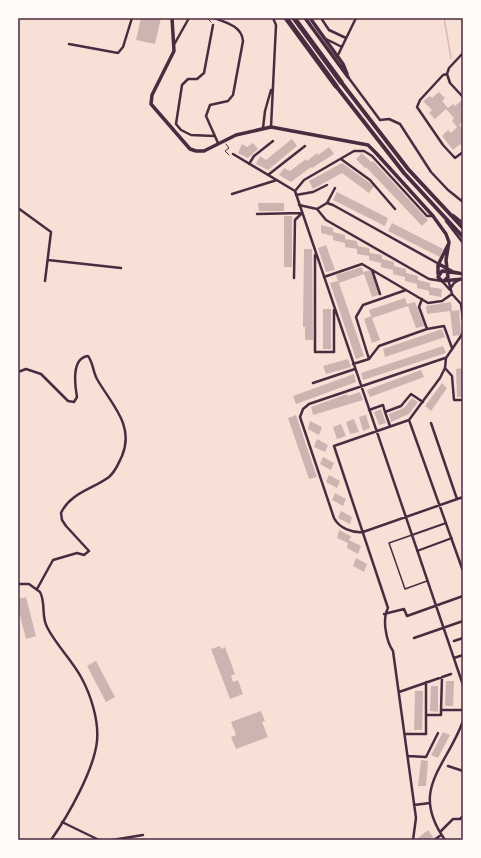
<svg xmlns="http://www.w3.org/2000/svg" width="481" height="858" font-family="'Varela Round',sans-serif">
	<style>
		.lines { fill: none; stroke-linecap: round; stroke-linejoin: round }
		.stream { stroke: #dcb8b0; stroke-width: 1.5 }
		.building { fill: #ccb4b1 }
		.path { stroke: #4a2c40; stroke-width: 1 }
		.service { stroke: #4a2c40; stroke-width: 1.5 }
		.pedestrian { stroke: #4a2c40; stroke-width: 2 }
		.minor { stroke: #4a2c40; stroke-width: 2.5 }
		.tertiary { stroke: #4a2c40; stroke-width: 3.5 }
		.secondary { stroke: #4a2c40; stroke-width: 4 }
		.motorway { stroke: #4a2c40; stroke-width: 5 }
		.neatline { fill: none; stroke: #4a2c40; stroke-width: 1.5 }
	</style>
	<rect width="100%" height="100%" fill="#f7e1d7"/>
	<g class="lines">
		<!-- stream -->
		<path class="stream" d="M444,18L451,58"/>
	</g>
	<!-- building -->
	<path class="building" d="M141,18H161L155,44L136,40Z
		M439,92L445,98L442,101L448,108L453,104L455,106L462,100L463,102V122L459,125L463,129V147L460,144L453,150L442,136L448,130L451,133L457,127L452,121L454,118L446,109L435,119L429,113L432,110L423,101L430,96L432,98Z
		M292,139L297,146L268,170L256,164L260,156L266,160Z
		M253,143L258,149L248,158L238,153L242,144L247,147Z
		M329,147L334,154L312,168L311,167L291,182L279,175L284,168L290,171L306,159L307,161L317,153L318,155Z
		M362,153L371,162L373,161L428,220L422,226L366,167L365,168L356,159Z
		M342,163L374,186L369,193L342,173L313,189L309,181Z
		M337,192L388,218L385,226L333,200Z
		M258,203H284V211H259Z
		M284,216H292V267H284Z
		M392,223L443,249L440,257L388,231Z
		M321,225L333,228V232L345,235V239L357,241L358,246L369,248L370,253L382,255V259L394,262V266L406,269V273L418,276V280L430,283V287L442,289L441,297L429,295V291L417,288V284L405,281V277L393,274V270L381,267V263L369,260V256L357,254V249L345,247V243L333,240V236L321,233Z
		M326,245L335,270L326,272L318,248Z
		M304,249H312L313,340H305V327H303Z
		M362,267L363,272L371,270L379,295L372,297L364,274L339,283L364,356L356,359L330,283L338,281L336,275Z
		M405,298L407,304L415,302L424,326L416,328L408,306L372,318L380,340L372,343L364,319L371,316L369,310Z
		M451,302L452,311L459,310L461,335L453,336L450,311L427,314L426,306Z
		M323,309H331V349H323Z
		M442,329L445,337L385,357L383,349Z
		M443,346L446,353L363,380L361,373Z
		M348,359L351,367L326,374L323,366Z
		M463,368V397H457L456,369Z
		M421,370L424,377L370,397L367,390Z
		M354,374L356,382L296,404L293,396Z
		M442,383L447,388L431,411L425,406Z
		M360,392L363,400L313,415L311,407L347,394L348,396Z
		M412,398L418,402L409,414L391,422L389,414L404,408Z
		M381,409L386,423L379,425L374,412Z
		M296,415L317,477L309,479L288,418Z
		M366,415L370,428L363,431L359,417Z
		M354,419L359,432L350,434L346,422Z
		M310,421L322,427L319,435L308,429Z
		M341,424L346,436L337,439L333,427Z
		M317,439L328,445L325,452L314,447Z
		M323,457L334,463L331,470L320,464Z
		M329,475L340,481L337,488L326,482Z
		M335,493L346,499L343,506L332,500Z
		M341,511L352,517L350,524L338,518Z
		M339,530L351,536L349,540L361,546L358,554L347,548L348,543L337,538Z
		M356,558L367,564L364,572L353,566Z
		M26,597L36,636L26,639L18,607V599Z
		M220,646L221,649L225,647L235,674L231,676L233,682L238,680L243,694L230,699L211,649Z
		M96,661L115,697L106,702L87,666Z
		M446,681H454L453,706H445Z
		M431,686H438V712L430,711Z
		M415,691H423L422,730H414Z
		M261,711L265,721L262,722L268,737L236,749L231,737L236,735L231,722Z
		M443,732L450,735L438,758L431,755Z
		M421,760L428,761L426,786H418Z
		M428,830L433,837L428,840H419L418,838Z"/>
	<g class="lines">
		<!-- path -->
		<path class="path" d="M207,18L211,22
			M226,144L229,148L225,151L229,155"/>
		<!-- service -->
		<path class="service" d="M412,535L389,543L405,589L427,581"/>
		<!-- pedestrian -->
		<path class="pedestrian" d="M412,535L446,523
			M417,551L452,538"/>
		<!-- minor -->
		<path class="minor" d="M214,18C225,22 242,26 243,41L233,95L228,101L210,105L206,116L218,143
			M321,18L329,30L346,38
			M213,25L204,73L197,79H188L182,85L176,124L181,130L191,135L214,136
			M326,39L342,47
			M175,43L189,18
			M69,44L118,53L123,47L132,18
			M463,53L449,68L447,74L450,83L463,97
			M337,57L356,18
			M447,74L443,75L420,100L417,107L443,145L455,158L463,152
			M348,77L380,120L389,119L400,124L431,172L448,190L463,202
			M271,127L276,25L273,18
			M263,128L265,111L271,90
			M233,154L295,191L463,685
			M341,159L370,180L395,209
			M249,164L254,156L273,141
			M268,175L305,146
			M295,191L304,180L354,151H364L372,156L427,216H432
			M232,194L277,180
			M296,195L313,192L327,185
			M327,203L335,188
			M299,205L317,209L327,203L333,205L439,264
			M18,208L51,232L45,281
			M317,209L326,220L429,279L442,281L450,290
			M257,214L302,213
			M453,215L463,223
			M446,221L463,243
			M315,255V352H334V310
			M48,260L121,268
			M372,270L380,294
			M324,277L362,264L428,303L442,301L452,294
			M294,278L295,220L302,213
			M448,279L452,294L461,304L463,320
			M450,289L454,283L459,280
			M422,299L419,307L427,329
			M445,358L309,404L303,409L300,417L334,518C339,528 352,533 363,532L463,497
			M369,359L379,346L427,329L444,326L452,348
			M369,359L356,317L363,305L406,290
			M353,364L369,359
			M445,368L452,376L454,400H463
			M18,372L26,369L41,374L68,401L74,402L77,397C75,385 71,358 88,356C93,362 93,372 97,379C111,404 135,425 122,456C118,464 116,471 109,477C93,489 70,493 61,513L62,520L66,526L89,551L84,555L77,553L53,560L37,589
			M313,383L355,369
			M369,410L383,405L385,412L401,406L411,394L423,402
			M385,412L390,426
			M409,420L463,571
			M431,423L457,499
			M18,584H29L40,592C46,603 41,616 47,627C56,645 72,660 81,677C91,695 99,721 97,741C94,770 68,816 51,840
			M384,614L404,609L407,616L463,596
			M414,638L463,621
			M454,641L463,638
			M454,658L463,655
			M399,692L451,674
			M441,710L442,677
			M426,715V682
			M406,734H426V715H441V710H463
			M408,756L426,757L438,733
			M448,766L463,771
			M414,805L430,803
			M62,822L99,840
			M440,832L453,819H460L463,816
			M112,840L143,835
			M413,840L416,818L393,651C386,641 382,619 388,608L334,446L409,420L440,378L445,368L446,358L463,333
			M434,840L441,835
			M445,840C409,789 446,768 463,721"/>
		<!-- tertiary -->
		<path class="tertiary" d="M172,18L174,51L152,95L151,104L190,149L196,151H204L236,135L271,127L368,145L376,153L433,216L446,234L449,242L446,260L448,277L444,281
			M305,18L348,77
			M310,18L343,64L347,74
			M439,264L453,272L463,274
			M457,273L442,271L438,277L442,281L463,279
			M438,274V265L448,245"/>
		<!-- secondary -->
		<path class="secondary" d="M341,82L408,169L463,228
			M336,86L404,173L463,237"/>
		<!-- motorway -->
		<path class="motorway" d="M286,18L336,86
			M294,18L341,82"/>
	</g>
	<!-- border -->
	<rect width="481" height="858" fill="none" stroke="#fffaf5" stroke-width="38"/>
	<rect x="19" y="19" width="443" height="820" class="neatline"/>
</svg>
